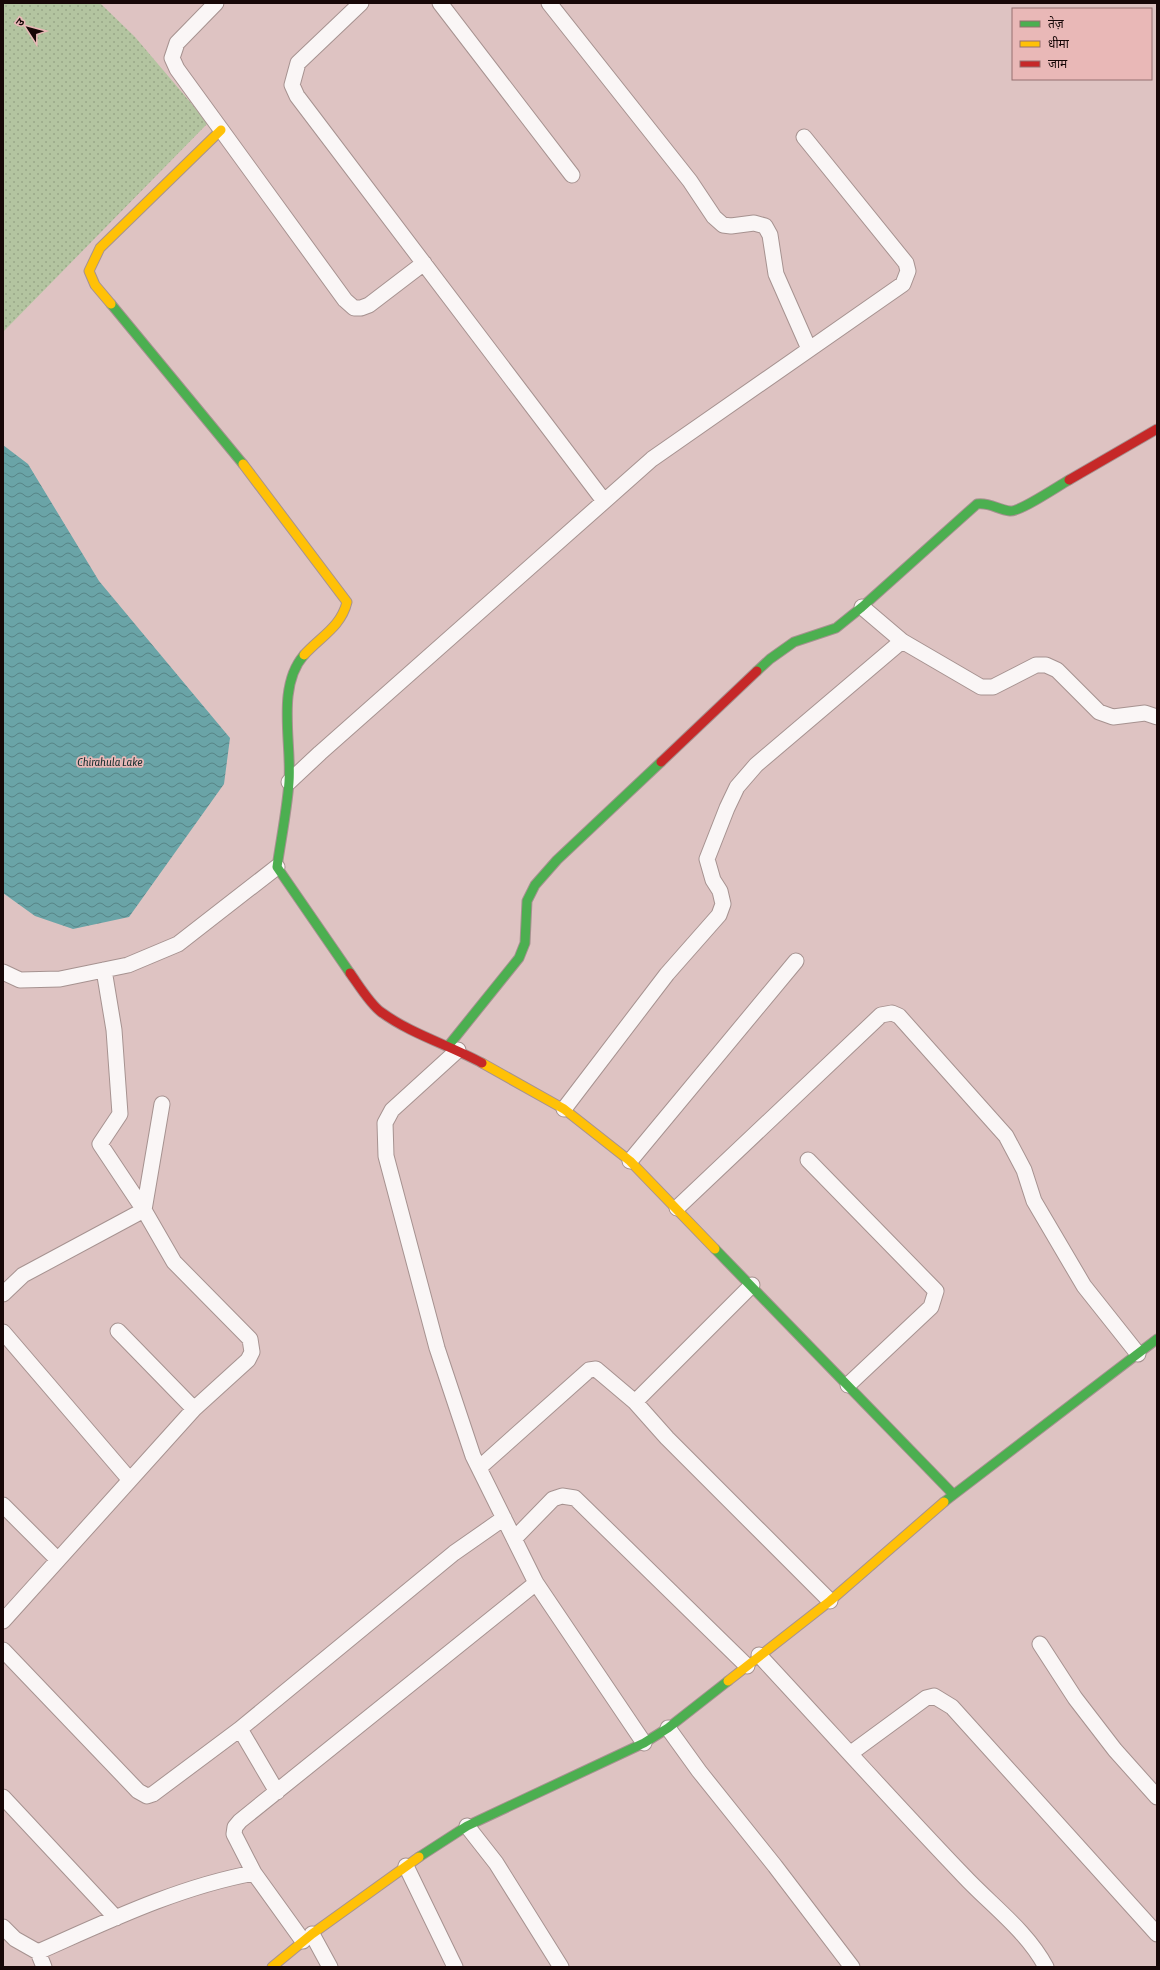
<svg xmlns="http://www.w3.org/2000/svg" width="1160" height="1970" font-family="'Asap Condensed','Noto Sans Devanagari',sans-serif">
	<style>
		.grass { fill: url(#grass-dots) }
		.water { fill: url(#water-waves) }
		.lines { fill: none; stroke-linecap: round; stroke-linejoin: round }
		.street-casing { stroke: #a69290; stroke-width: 17 }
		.fast-casing { stroke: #a69290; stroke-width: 11 }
		.slow-casing { stroke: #a69290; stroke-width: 11 }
		.jam-casing { stroke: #a69290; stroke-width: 11 }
		.street { stroke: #faf6f6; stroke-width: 15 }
		.fast { stroke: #4caf50; stroke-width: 9 }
		.slow { stroke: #ffc107; stroke-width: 9 }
		.jam { stroke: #c62828; stroke-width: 9 }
		.labels { text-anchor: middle; stroke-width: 3.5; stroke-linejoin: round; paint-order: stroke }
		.water-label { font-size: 12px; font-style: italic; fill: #1a3031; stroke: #e9b8b7 }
	</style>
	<defs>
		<pattern id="grass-dots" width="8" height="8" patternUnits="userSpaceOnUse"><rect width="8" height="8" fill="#b3c4a0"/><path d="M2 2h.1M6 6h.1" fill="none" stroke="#99a788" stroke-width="1.8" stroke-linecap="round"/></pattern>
		<pattern id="water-waves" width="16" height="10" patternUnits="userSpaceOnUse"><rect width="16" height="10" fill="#6aa4a7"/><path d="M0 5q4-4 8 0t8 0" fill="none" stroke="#568486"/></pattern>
	</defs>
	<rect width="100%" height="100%" fill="#dec3c2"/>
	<!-- grass -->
	<path class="grass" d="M3,3H100L135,37L208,123L3,332Z"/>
	<!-- water -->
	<path class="water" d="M3,445L28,464L99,581L230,738L224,784L129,917L73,929L35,916L3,893Z"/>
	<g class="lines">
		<!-- street casing -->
		<g class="street-casing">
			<path id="street" d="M216,3L177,43L172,58L177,69L345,300L354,308H361L369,305L424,263
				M361,3L298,63L292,85L297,96L604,501
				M440,3L572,175
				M549,3L690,181L714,217L723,225L731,226L754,223L765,226L770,235L776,274L809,349
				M862,607L902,641L981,687H993L1036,665H1046L1057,670L1099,712L1113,717L1145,713L1157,717
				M289,782L320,753L652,459L903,284L908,271L906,263L804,137
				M104,970L114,1030L120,1114L100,1144L144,1210
				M3,972L20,980L60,979L128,965L178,944L277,867
				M458,1050L392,1110L385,1123L386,1156L437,1348L473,1456L536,1583L644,1743
				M564,1109L667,974L719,915L723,904L720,891L713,880L707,859L727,808L737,787L756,765L902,641
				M808,1160L936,1291L931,1307L848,1385
				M630,1161L796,961
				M677,1208L881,1015L892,1013L899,1016L1006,1136L1024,1170L1034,1201L1084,1286L1138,1354
				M144,1210L162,1104
				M752,1285L635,1402L667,1438L830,1601
				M3,1294L23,1275L144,1210L174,1262L250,1339L252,1352L248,1360L194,1409
				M3,1332L130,1480
				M479,1468L589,1370L596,1369L635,1402
				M3,1505L58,1560
				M514,1539L553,1499L562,1496L575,1498L747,1666
				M3,1621L194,1409L118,1331
				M1040,1644L1075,1698L1115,1750L1157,1797
				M3,1650L138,1791L147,1796L153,1794L240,1729
				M759,1655C827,1728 894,1803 963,1875C992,1906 1026,1930 1046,1967
				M668,1728L699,1771L775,1866L852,1967
				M851,1753L926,1698L934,1696L952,1707L1157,1934
				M277,1792L240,1729L454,1553L504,1518
				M3,1797L116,1918
				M467,1826L496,1863L561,1967
				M406,1866L455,1967
				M254,1873L234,1834L235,1827L240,1821L536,1583
				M3,1927L15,1939L38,1952L44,1967
				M312,1934L330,1967
				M38,1952C108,1921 178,1887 254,1873L303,1941"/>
		</g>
		<!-- fast casing -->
		<g class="fast-casing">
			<path id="fast" d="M111,304L243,464
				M304,655C276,687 292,743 289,782C287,810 281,839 277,867L350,973
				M757,671L770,659L794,642L836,628L862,607L977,504C990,502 998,510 1010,511C1020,512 1058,486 1069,480
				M449,1045L519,958L525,943L527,901L535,885L557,860L661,762
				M715,1249L953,1494
				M944,1502L1157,1339
				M419,1857L467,1826L644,1743L668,1728L728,1681"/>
		</g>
		<!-- slow casing -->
		<g class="slow-casing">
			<path id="slow" d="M111,304L95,285L89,271L100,248L221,130
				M243,464L347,602C341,627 320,637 304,655
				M482,1063L564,1109L630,1161L715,1249
				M728,1681L830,1601L944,1502
				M272,1967L312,1934L419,1857"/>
		</g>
		<!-- jam casing -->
		<g class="jam-casing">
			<path id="jam" d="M1069,480L1157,429
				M661,762L757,671
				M350,973C358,984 370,1004 381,1012C411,1034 449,1045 482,1063"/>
		</g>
		<!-- street -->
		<use href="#street" class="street"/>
		<!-- fast -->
		<use href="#fast" class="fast"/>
		<!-- slow -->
		<use href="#slow" class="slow"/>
		<!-- jam -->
		<use href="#jam" class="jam"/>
	</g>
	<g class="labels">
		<!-- water labels -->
		<g class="water-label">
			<text x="110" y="766">Chirahula Lake</text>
		</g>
	</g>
	<!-- border -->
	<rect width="1160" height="1970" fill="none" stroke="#170707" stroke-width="8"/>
	<!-- legend -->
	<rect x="1012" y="8" width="140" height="72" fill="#e9b8b7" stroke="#957171"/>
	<rect x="1020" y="21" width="20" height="6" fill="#4caf50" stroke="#957171"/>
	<text x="1048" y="28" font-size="12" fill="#170707">तेज़</text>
	<rect x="1020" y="41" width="20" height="6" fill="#ffc107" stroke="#957171"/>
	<text x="1048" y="48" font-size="12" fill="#170707">धीमा</text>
	<rect x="1020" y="61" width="20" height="6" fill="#c62828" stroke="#957171"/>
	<text x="1048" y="68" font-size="12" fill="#170707">जाम</text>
	<!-- north arrow -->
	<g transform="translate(28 28) rotate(306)" stroke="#e9b8b7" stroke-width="3" paint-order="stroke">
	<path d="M0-3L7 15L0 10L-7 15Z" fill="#170707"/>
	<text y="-6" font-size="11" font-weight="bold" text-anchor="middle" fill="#170707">उ</text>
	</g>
</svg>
